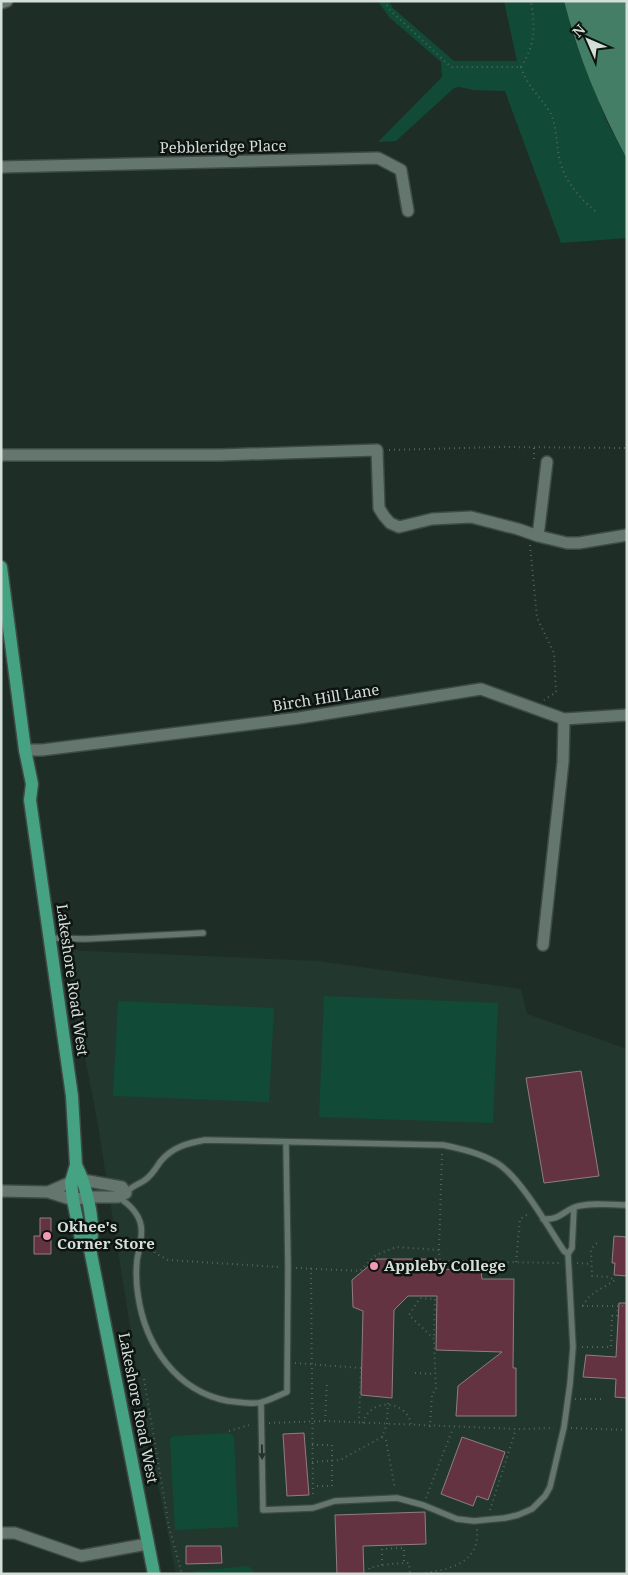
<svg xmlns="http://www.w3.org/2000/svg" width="628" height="1575" font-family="'Noto Serif',serif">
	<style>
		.built { fill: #22382e }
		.green { fill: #114b37 }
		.water { fill: #447e66 }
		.building { fill: #643342; stroke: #917d81 }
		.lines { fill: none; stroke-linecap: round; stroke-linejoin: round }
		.service-casing { stroke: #3d4a45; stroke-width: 8 }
		.minor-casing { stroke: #3d4a45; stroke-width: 14 }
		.primary-casing { stroke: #3d4a45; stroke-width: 15 }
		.path { stroke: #56645e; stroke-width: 2; stroke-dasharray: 1 4; stroke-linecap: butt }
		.service { stroke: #64766e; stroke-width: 5.5 }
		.minor { stroke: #64766e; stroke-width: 11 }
		.primary { stroke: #45a282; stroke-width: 12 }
		.oneway { fill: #27312d }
		.poi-dot { fill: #f19ab2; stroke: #0d1411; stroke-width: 2 }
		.labels { text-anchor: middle; stroke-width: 5; stroke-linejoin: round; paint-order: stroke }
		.street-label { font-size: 15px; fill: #d5dfda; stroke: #0d1411 }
		.poi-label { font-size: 15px; font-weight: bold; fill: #d5dfda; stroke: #0d1411; text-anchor: start }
	</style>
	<rect width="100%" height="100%" fill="#1e2e27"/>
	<!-- built -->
	<path class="built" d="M64,950L317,961L521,989L527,1014L627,1049V1574H176L144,1414L97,1119Z"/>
	<!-- green -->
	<path class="green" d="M378,1H389L393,8L454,61H517L504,1H564L574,38L606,120L627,159V238L561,243L505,91L474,90L459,87L454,88L396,141L378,142L442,77L441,62L389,17Z
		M324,996L498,1003L493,1123L319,1117Z
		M118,1001L274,1008L269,1102L113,1096Z
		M229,1433L234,1437L238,1527L175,1530L170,1439L173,1436Z
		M248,1566L253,1571V1574H191L194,1571Z"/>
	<!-- water -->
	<path class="water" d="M564,1H627V159C600,109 578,56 564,1Z"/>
	<!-- building -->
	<path class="building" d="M581,1071L599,1176L544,1183L526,1078Z
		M40,1218H51V1254H34V1236H40Z
		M614,1236L627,1237V1276L614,1275L615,1263H612Z
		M377,1259H436L439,1269L481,1271L482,1279H514L513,1368H516V1416H456L458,1386L502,1352L436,1350L437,1296H408L394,1310L392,1398L361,1395L363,1311L353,1307L352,1280Z
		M619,1303H627V1398L615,1397L616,1379L583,1377L586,1355L616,1357Z
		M304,1433L309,1495L287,1496L283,1434Z
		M462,1437L505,1452L488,1500L477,1496L473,1506L441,1494Z
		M425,1512L426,1544L363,1546L364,1574H337L335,1515Z
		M186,1546H221L222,1563L186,1564Z"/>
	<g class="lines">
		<!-- service casing -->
		<g class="service-casing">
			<path id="service" d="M49,938L85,939L203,933
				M126,1193C131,1186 138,1185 145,1180C152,1175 156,1168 160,1162C172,1147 188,1143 205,1140L443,1145C462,1149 480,1153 497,1163C521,1178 548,1227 564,1251L568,1254L573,1347L570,1384L564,1427L550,1487L545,1496L532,1509L518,1515L505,1518L474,1521L457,1519L423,1505L397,1498L335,1501L313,1508L263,1510L261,1403
				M118,1197C129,1204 139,1213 141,1226C143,1238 139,1249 137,1260C136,1271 136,1283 138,1295C145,1345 176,1391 228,1401C238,1402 253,1405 262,1402C271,1400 279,1395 287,1392L288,1267L286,1143
				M543,1219C560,1220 562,1212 575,1207C591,1202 610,1205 627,1205
				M568,1254L572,1248L574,1208"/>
		</g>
		<!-- minor casing -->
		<g class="minor-casing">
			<path id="minor" d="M1,3L7,1
				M1,167L378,158L401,170L408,211
				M1,455H220L377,450L379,508L384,516L390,523L399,527L432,519L471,517L518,529L538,536L547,462
				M538,536L567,543H579L627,535
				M25,750H42L299,718L481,689L564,719L627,715
				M543,945L563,762L564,719
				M1,1191L48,1192L73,1200L87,1197H118L126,1193L122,1187L83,1180L71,1182L48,1192
				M1,1533H15L81,1556L147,1544"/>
		</g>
		<!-- primary casing -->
		<g class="primary-casing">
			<path id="primary" d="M1,567L25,750L32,784L30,800L72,1096L76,1165L71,1182L73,1200L81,1239L90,1249
				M76,1165C87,1187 96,1224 90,1249L154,1574"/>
		</g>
		<!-- path -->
		<path class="path" d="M384,1L390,10L451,67H521
			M521,67C526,85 540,96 550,112C557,126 556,142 559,157C564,181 578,196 595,211
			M521,67C536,43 535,28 531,1
			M534,448V463
			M389,450L499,447L627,448
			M530,545L537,618L554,653L556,692L544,700
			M150,1243L155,1253L168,1260L279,1267
			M439,1250L442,1154
			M516,1262L520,1219L530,1213
			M577,1263L592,1264
			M296,1268L360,1271L376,1255L396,1247L439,1250L440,1261L560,1263
			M311,1268L313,1498
			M582,1306H627
			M583,1306C589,1292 603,1289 615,1280L609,1277L592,1276L591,1249L597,1243V1240
			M582,1347H611L612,1316H617L618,1306
			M295,1363L361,1368L359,1422
			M415,1373L435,1374
			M144,1379L169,1527L182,1574
			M575,1399H604
			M325,1421L327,1382
			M269,1423L325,1421L516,1429L554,1428
			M363,1423C369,1398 406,1399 411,1424
			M430,1427L432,1394L436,1390L434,1339L409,1315L420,1298L435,1299L434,1339
			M571,1428L627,1430
			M229,1431L253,1424
			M382,1437L386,1440L395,1489
			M312,1445H332V1486H313
			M312,1462L340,1460L382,1437L387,1424L388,1401
			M426,1498L453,1428
			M490,1510L516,1429
			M382,1565V1549L404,1548V1562
			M371,1574L369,1568C382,1565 395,1563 409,1563L410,1574
			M421,1574C448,1569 480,1565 477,1529"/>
		<!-- service -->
		<use href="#service" class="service"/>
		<!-- minor -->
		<use href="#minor" class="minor"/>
		<!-- primary -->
		<use href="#primary" class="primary"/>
	</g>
	<!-- one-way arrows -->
	<defs><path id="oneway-solid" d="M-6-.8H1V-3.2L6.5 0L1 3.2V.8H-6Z" transform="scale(1.25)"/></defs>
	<use class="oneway" href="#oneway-solid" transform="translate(262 1452) rotate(89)"/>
	<!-- markers -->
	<g class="poi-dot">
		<circle cx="47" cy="1236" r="5"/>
		<circle cx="374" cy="1266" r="5"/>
	</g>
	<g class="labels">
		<!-- street labels -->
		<g class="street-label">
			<text transform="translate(223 147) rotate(-1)" y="5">Pebbleridge Place</text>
			<text transform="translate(326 698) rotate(-9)" y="5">Birch Hill Lane</text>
			<text transform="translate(72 980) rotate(82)" y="5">Lakeshore Road West</text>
			<text transform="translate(138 1408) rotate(79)" y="5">Lakeshore Road West</text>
		</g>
		<!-- poi labels -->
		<g class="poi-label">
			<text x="57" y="1232">Okhee's<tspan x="57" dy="17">Corner Store</tspan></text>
			<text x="384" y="1271">Appleby College</text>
		</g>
	</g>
	<!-- border -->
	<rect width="628" height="1575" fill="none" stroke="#d5dfda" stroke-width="5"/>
	<!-- north arrow -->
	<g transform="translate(588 40) rotate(315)" stroke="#0d1411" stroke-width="4" paint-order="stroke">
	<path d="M0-4L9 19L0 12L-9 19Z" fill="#d5dfda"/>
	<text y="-8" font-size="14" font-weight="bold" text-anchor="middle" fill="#d5dfda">N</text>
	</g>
</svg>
